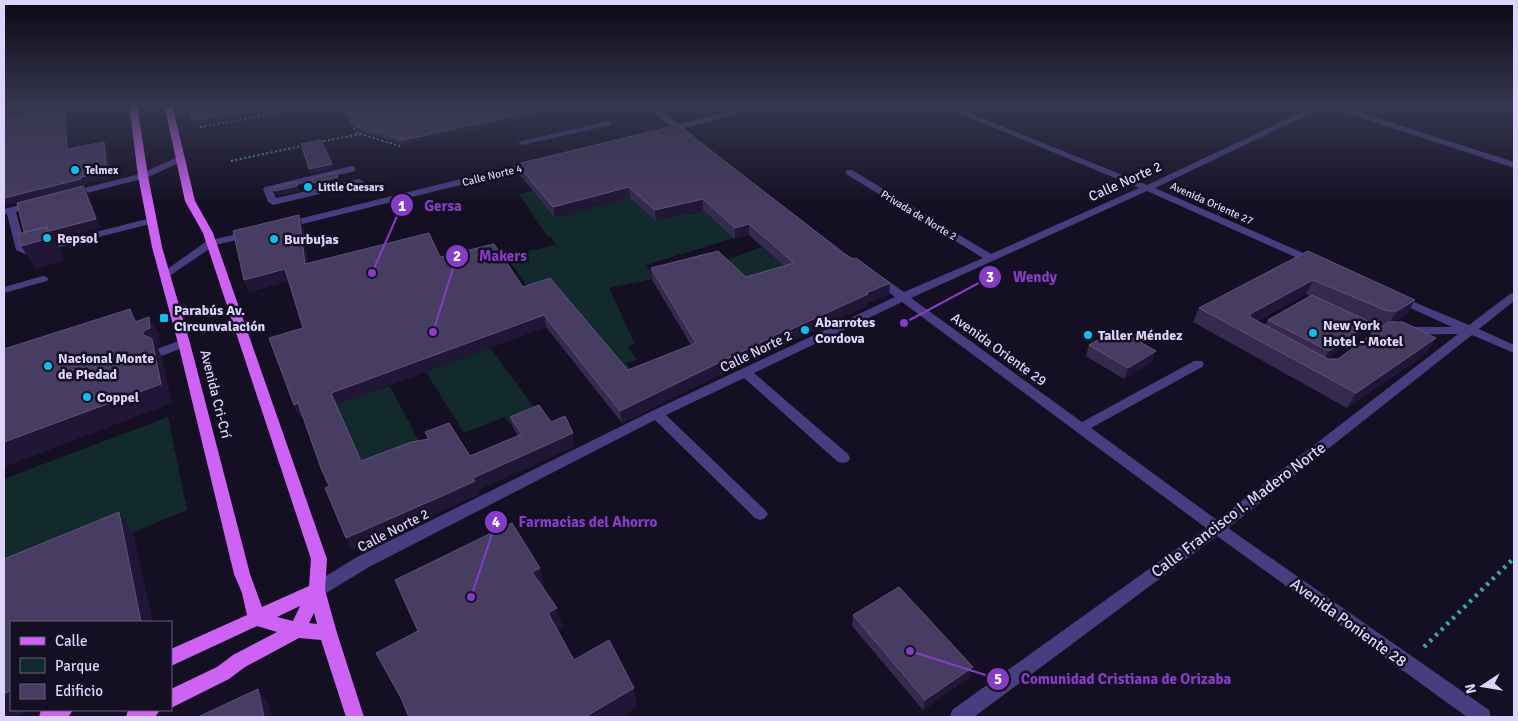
<svg xmlns="http://www.w3.org/2000/svg" width="1518" height="721" font-family="Signika,sans-serif">
	<style>
		.green { fill: #132a2c }
		.lines { fill: none; stroke-linecap: round; stroke-linejoin: round }
		.path-far1 { stroke: #36a7ae; stroke-width: 2; stroke-dasharray: 2 2.5; stroke-linecap: butt }
		.path { stroke: #36a7ae; stroke-width: 4.5; stroke-dasharray: 3 5; stroke-linecap: butt }
		.minor { fill: #473d7f; fill-rule: evenodd }
		.major { fill: #ce62f5; fill-rule: evenodd }
		.wall { fill: #352a4f; fill-rule: evenodd }
		.shaded-wall { fill: #201736 }
		.building { fill: #473c62; stroke: #5e547a }
		.poi-dot { fill: #0fbeed; stroke: #150f23; stroke-width: 2 }
		.labels { text-anchor: middle; stroke-width: 5; stroke-linejoin: round; paint-order: stroke }
		.far-poi-label { font-size: 11px; font-weight: bold; fill: #ddd4fc; stroke: #150f23; text-anchor: start }
		.far-street-label { font-size: 11px; fill: #ddd4fc; stroke: #150f23 }
		.street-label { font-size: 14px; fill: #ddd4fc; stroke: #150f23 }
		.poi-label { font-size: 14px; font-weight: bold; fill: #ddd4fc; stroke: #150f23; text-anchor: start }
		.near-street-label { font-size: 16px; fill: #ddd4fc; stroke: #150f23 }
		.leader { fill: none; stroke: #853dc5; stroke-width: 2 }
		.callout-dot { fill: #853dc5; stroke: #150f23; stroke-width: 2 }
		.mark-label { font-size: 15px; text-anchor: middle; font-weight: bold; fill: #fff }
		.callout-label { font-size: 15px; text-anchor: middle; font-weight: bold; fill: #853dc5; stroke: #150f23; stroke-width: 5; stroke-linejoin: round; paint-order: stroke }
	</style>
	<rect width="100%" height="100%" fill="#150f23"/>
	<!-- green -->
	<path class="green" d="M565,182L692,214L752,194L734,238L646,265L657,278L609,288L635,344L628,346L637,360L626,363L641,383L645,401L534,296L506,256L556,245L550,236L548,237L519,194Z
		M762,247L788,270L781,298L718,263Z
		M490,348L541,417L514,429L505,417L464,433L426,372Z
		M390,386L424,451L366,475L336,404Z
		M168,417L187,510L4,586V479Z"/>
	<g class="lines">
		<!-- path-far1 -->
		<path class="path-far1" d="M341,104L357,133L400,146
			M200,127L328,104
			M319,142L361,134
			M231,161L306,145"/>
		<!-- path -->
		<path class="path" d="M1424,647L1514,558"/>
		<!-- minor -->
		<path class="minor" d="M33,104H47L4,114V110Z
			M217,104H232L170,117L166,115Z
			M641,104H650L679,124L761,104H773L684,128L694,136L690,138L676,130H671V126Z
			M937,104H947L1147,185L1319,104H1334L1514,162V168L1326,106L1155,188L1319,260L1320,262L1319,264H1311L1147,191L911,298L1082,422L1194,361H1202L1204,364L1202,367L1091,428L1217,520L1458,334L1376,335L1349,322L1347,320L1349,318H1357L1378,327H1452L1393,300L1391,298L1397,295L1469,325L1510,294L1514,293V301L1479,329L1514,345V353L1472,335L1228,528L1489,710L1491,717H1467L1217,536L974,717H950L952,710L1206,528L902,302L754,373L848,454L850,458L848,462L843,463L838,462L744,378L666,415L765,510L768,514L765,518L760,520L755,518L655,420L369,567L323,595L317,597L311,595L309,590L311,585L357,557L652,411L895,297L873,280L872,278L873,276H881L904,292L983,258L846,174V170H852L991,254L1139,188Z
			M608,121H611V125L522,145L518,142Z
			M180,156L184,159L183,161L146,178L71,197L66,194L68,192L140,174Z
			M534,161L537,162V166L286,228L281,225L282,223Z
			M352,166L355,167V171L273,191L276,198L359,179L364,182L362,184L273,205L268,202L263,189L265,187Z
			M35,201L40,204L38,206L16,212L26,248L28,249L151,218L156,221L154,223L28,255L16,250L7,214L4,215V209Z
			M250,231L254,232V236L215,245L168,277H160L159,275L207,241Z
			M43,276L47,277L48,279L47,281L4,293V287Z
			M184,339L188,340L190,343L188,346L161,356L155,352L157,349Z"/>
		<!-- major -->
		<path class="major" d="M129,104H137L148,176L162,247L190,343L250,574L262,607L309,586L311,559L203,233L185,201L164,104H172L195,201L213,233L327,559L325,590L337,633L364,717H346L321,640L299,638L245,667L229,679L171,708V689L217,667L233,655L277,632L257,626L171,666V649L247,615L242,593L234,574L178,343L152,247L138,176ZM300,606L293,621L277,617ZM314,613L317,624L309,623Z
			M41,710H73L68,717H39Z
			M128,710H160L155,717H126Z"/>
	</g>
	<!-- wall -->
	<path class="wall" d="M343,104H580V106L404,144L358,131Z
		M678,125L889,295L867,303V306L783,345L781,344L622,423L546,327L336,405L361,461L428,440L425,432L470,456L518,436L514,429L510,417L551,422L575,446L478,490L479,494L446,509L352,550L329,486L303,416L300,417L294,405L303,328L288,281L249,292L244,280L303,226L308,263L440,257L523,287L628,370L691,345L652,280L651,268L746,277L784,266L749,235L735,239L703,210L656,221L630,198L555,218L519,174L517,164Z
		M1308,251L1407,314L1393,322L1427,353L1347,408L1193,322L1199,308ZM1306,294L1310,296L1268,320L1265,325L1257,321ZM1356,316L1378,325H1384L1338,359H1328L1327,358L1364,332L1370,322Z
		M1089,345L1152,362L1124,379L1086,356Z
		M853,615L970,677L923,710L852,626Z"/>
	<!-- shaded-wall -->
	<path class="shaded-wall" d="M64,104H67L71,156L67,149Z
		M187,104H209L189,108Z
		M267,104H282H280V106L253,112V113L193,125L191,121Z
		M570,104H580V106L404,144L403,140Z
		M104,142L108,148L111,179L85,184V186L84,187L89,195L101,228L55,240L60,249L64,261L36,269L21,246L47,227L84,187L4,206V198Z
		M332,164L333,169L311,174L309,169Z
		M338,177L339,182L315,187L313,183Z
		M297,182L299,191L277,196L275,191Z
		M629,187L630,198L555,218L553,207Z
		M703,199V210L656,221L655,210Z
		M299,215L303,226L310,276L305,264Z
		M749,224V235L735,239V228Z
		M285,269L290,281L249,292L244,280Z
		M1313,280L1306,294L1243,328L1250,314Z
		M890,283L889,295L867,303V306L783,345V333L866,293Z
		M1415,300L1407,314L1388,325L1397,311Z
		M130,309L140,327L149,317L159,335L160,346L157,347L162,357L172,403L4,467V442L153,352L135,322Z
		M544,315L546,327L336,405L331,393Z
		M1370,322L1364,332L1323,361L1329,351Z
		M782,332L781,344L622,423L620,411Z
		M4,334L9,370L4,363Z
		M1436,338L1427,353L1347,408L1356,393Z
		M1156,351L1152,362L1124,379L1128,368Z
		M298,403L304,416L300,417L294,405Z
		M573,433L575,446L478,490L479,494L446,509L352,550L346,538L473,478Z
		M119,512L133,532L153,622H141Z
		M540,568L545,589L537,593L532,572Z
		M557,608L563,628L554,633L548,613Z
		M973,667L970,677L923,710L925,700Z
		M634,688L637,707L622,717H585Z
		M258,689L269,704L272,717H264Z
		M11,690V710H30L15,717H4V694Z"/>
	<!-- building -->
	<path class="building" d="M27,104H64L67,149L104,142L107,172L81,177V179L4,198V118L28,113Z
		M219,104H267L251,107V109L191,121L189,110Z
		M344,104H570L403,140L356,126Z
		M678,125L845,254L853,259L856,258L890,283L866,293L868,294L783,333L782,332L620,411L544,315L331,393L361,461L411,442L429,439L425,432L449,423L470,456L522,434L510,417L539,405L551,422L565,416L573,433L473,478L475,481L442,496L346,538L325,488L329,486L321,468L298,403L294,405L269,338L303,328L285,269L244,280L233,231L299,215L305,264L429,233L440,257L494,244L523,287L550,278L628,370L696,343L651,268L718,251L746,277L794,263L749,224L735,228L703,199L655,210L629,187L553,207L517,164Z
		M321,140L332,164L309,169L301,144Z
		M336,173L338,177L313,183L312,178Z
		M297,182V186L275,191L274,188Z
		M83,186L96,219L49,231L47,227L24,232L17,203Z
		M47,227L50,238L21,246L18,234Z
		M1308,251L1415,300L1397,311H1387L1313,280L1250,314V317L1328,359H1338L1388,322H1403L1436,338L1356,393L1199,308Z
		M1312,295L1370,322L1329,351L1268,320Z
		M130,309L135,322L149,317L150,328L145,330L142,334L152,339L161,384L4,442V349Z
		M1117,329L1156,351L1128,368L1089,345Z
		M119,512L141,622H11V690L4,694V559Z
		M512,523L540,568L532,572L557,608L548,613L574,660L609,640L634,688L585,717H409L401,698L376,653L418,631L395,580Z
		M899,587L973,667L925,700L853,615Z
		M258,689L264,717H198Z"/>
	<!-- sky -->
	<linearGradient id="sky" x2="0" y2="1"><stop stop-color="#0c0813"/><stop offset="0.51" stop-color="#353750"/><stop offset="1" stop-color="#353750" stop-opacity="0"/></linearGradient>
	<rect width="1518" height="205" fill="url(#sky)"/>
	<!-- markers -->
	<g class="poi-dot">
		<circle cx="75" cy="170" r="5"/>
		<circle cx="308" cy="187" r="5"/>
		<circle cx="47" cy="238" r="5"/>
		<circle cx="274" cy="239" r="5"/>
		<rect x="159" y="313" width="10" height="10" rx="2.5"/>
		<circle cx="805" cy="330" r="5"/>
		<circle cx="1313" cy="333" r="5"/>
		<circle cx="1088" cy="335" r="5"/>
		<circle cx="48" cy="366" r="5"/>
		<circle cx="87" cy="397" r="5"/>
	</g>
	<g class="labels">
		<!-- far-poi labels -->
		<g class="far-poi-label">
			<text x="85" y="174">Telmex</text>
			<text x="318" y="191">Little Caesars</text>
		</g>
		<!-- far-street labels -->
		<g class="far-street-label">
			<text transform="translate(492 175) rotate(-14)" y="4">Calle Norte 4</text>
			<text transform="translate(1212 203) rotate(24)" y="4">Avenida Oriente 27</text>
			<text transform="translate(919 215) rotate(31)" y="4">Privada de Norte 2</text>
		</g>
		<!-- street labels -->
		<g class="street-label">
			<text transform="translate(1125 181) rotate(-24)" y="5">Calle Norte 2</text>
			<text transform="translate(999 349) rotate(36)" y="5">Avenida Oriente 29</text>
			<text transform="translate(756 351) rotate(-26)" y="5">Calle Norte 2</text>
			<text transform="translate(216 394) rotate(76)" y="5">Avenida Cri-Crí</text>
			<text transform="translate(393 530) rotate(-27)" y="5">Calle Norte 2</text>
		</g>
		<!-- poi labels -->
		<g class="poi-label">
			<text x="57" y="243">Repsol</text>
			<text x="284" y="244">Burbujas</text>
			<text x="174" y="315">Parabús Av.<tspan x="174" dy="16">Circunvalación</tspan></text>
			<text x="815" y="327">Abarrotes<tspan x="815" dy="16">Cordova</tspan></text>
			<text x="1323" y="330">New York<tspan x="1323" dy="16">Hotel - Motel</tspan></text>
			<text x="1098" y="340">Taller Méndez</text>
			<text x="58" y="363">Nacional Monte<tspan x="58" dy="16">de Piedad</tspan></text>
			<text x="97" y="402">Coppel</text>
		</g>
		<!-- near-street labels -->
		<g class="near-street-label">
			<text transform="translate(1238 509) rotate(-37)" y="6">Calle Francisco I. Madero Norte</text>
			<text transform="translate(1349 622) rotate(36)" y="6">Avenida Poniente 28</text>
		</g>
	</g>
	<!-- callouts -->
	<path class="leader" d="M372 273L402 205M433 332L457 256M904 323L990 277M471 597L496 522M910 651L998 679"/>
	<g class="callout-dot">
		<circle cx="372" cy="273" r="5"/>
		<circle cx="433" cy="332" r="5"/>
		<circle cx="904" cy="323" r="5"/>
		<circle cx="471" cy="597" r="5"/>
		<circle cx="910" cy="651" r="5"/>
		<circle cx="402" cy="205" r="12"/>
		<circle cx="457" cy="256" r="12"/>
		<circle cx="990" cy="277" r="12"/>
		<circle cx="496" cy="522" r="12"/>
		<circle cx="998" cy="679" r="12"/>
	</g>
	<g class="mark-label">
		<text x="402" y="211">1</text>
		<text x="457" y="261">2</text>
		<text x="990" y="282">3</text>
		<text x="496" y="527">4</text>
		<text x="998" y="684">5</text>
	</g>
	<g class="callout-label">
		<text x="443" y="211">Gersa</text>
		<text x="503" y="261">Makers</text>
		<text x="1035" y="282">Wendy</text>
		<text x="588" y="527">Farmacias del Ahorro</text>
		<text x="1126" y="684">Comunidad Cristiana de Orizaba</text>
	</g>
	<!-- border -->
	<rect width="1518" height="721" fill="none" stroke="#ddd4fc" stroke-width="10"/>
	<!-- legend -->
	<rect x="10" y="621" width="162" height="90" fill="#150f23" stroke="#655e7a"/>
	<rect x="20" y="637" width="25" height="8" fill="#ce62f5" stroke="#655e7a"/>
	<text x="55" y="646" font-size="15" fill="#ddd4fc">Calle</text>
	<rect x="20" y="658" width="25" height="15" fill="#132a2c" stroke="#655e7a"/>
	<text x="55" y="671" font-size="15" fill="#ddd4fc">Parque</text>
	<rect x="20" y="684" width="25" height="15" fill="#473c62" stroke="#655e7a"/>
	<text x="55" y="696" font-size="15" fill="#ddd4fc">Edificio</text>
	<!-- north arrow -->
	<g transform="translate(1483 686) rotate(258)" stroke="#150f23" stroke-width="4" paint-order="stroke">
	<path d="M0-4L9 19L0 12L-9 19Z" fill="#ddd4fc"/>
	<text y="-8" font-size="14" font-weight="bold" text-anchor="middle" fill="#ddd4fc">N</text>
	</g>
</svg>
